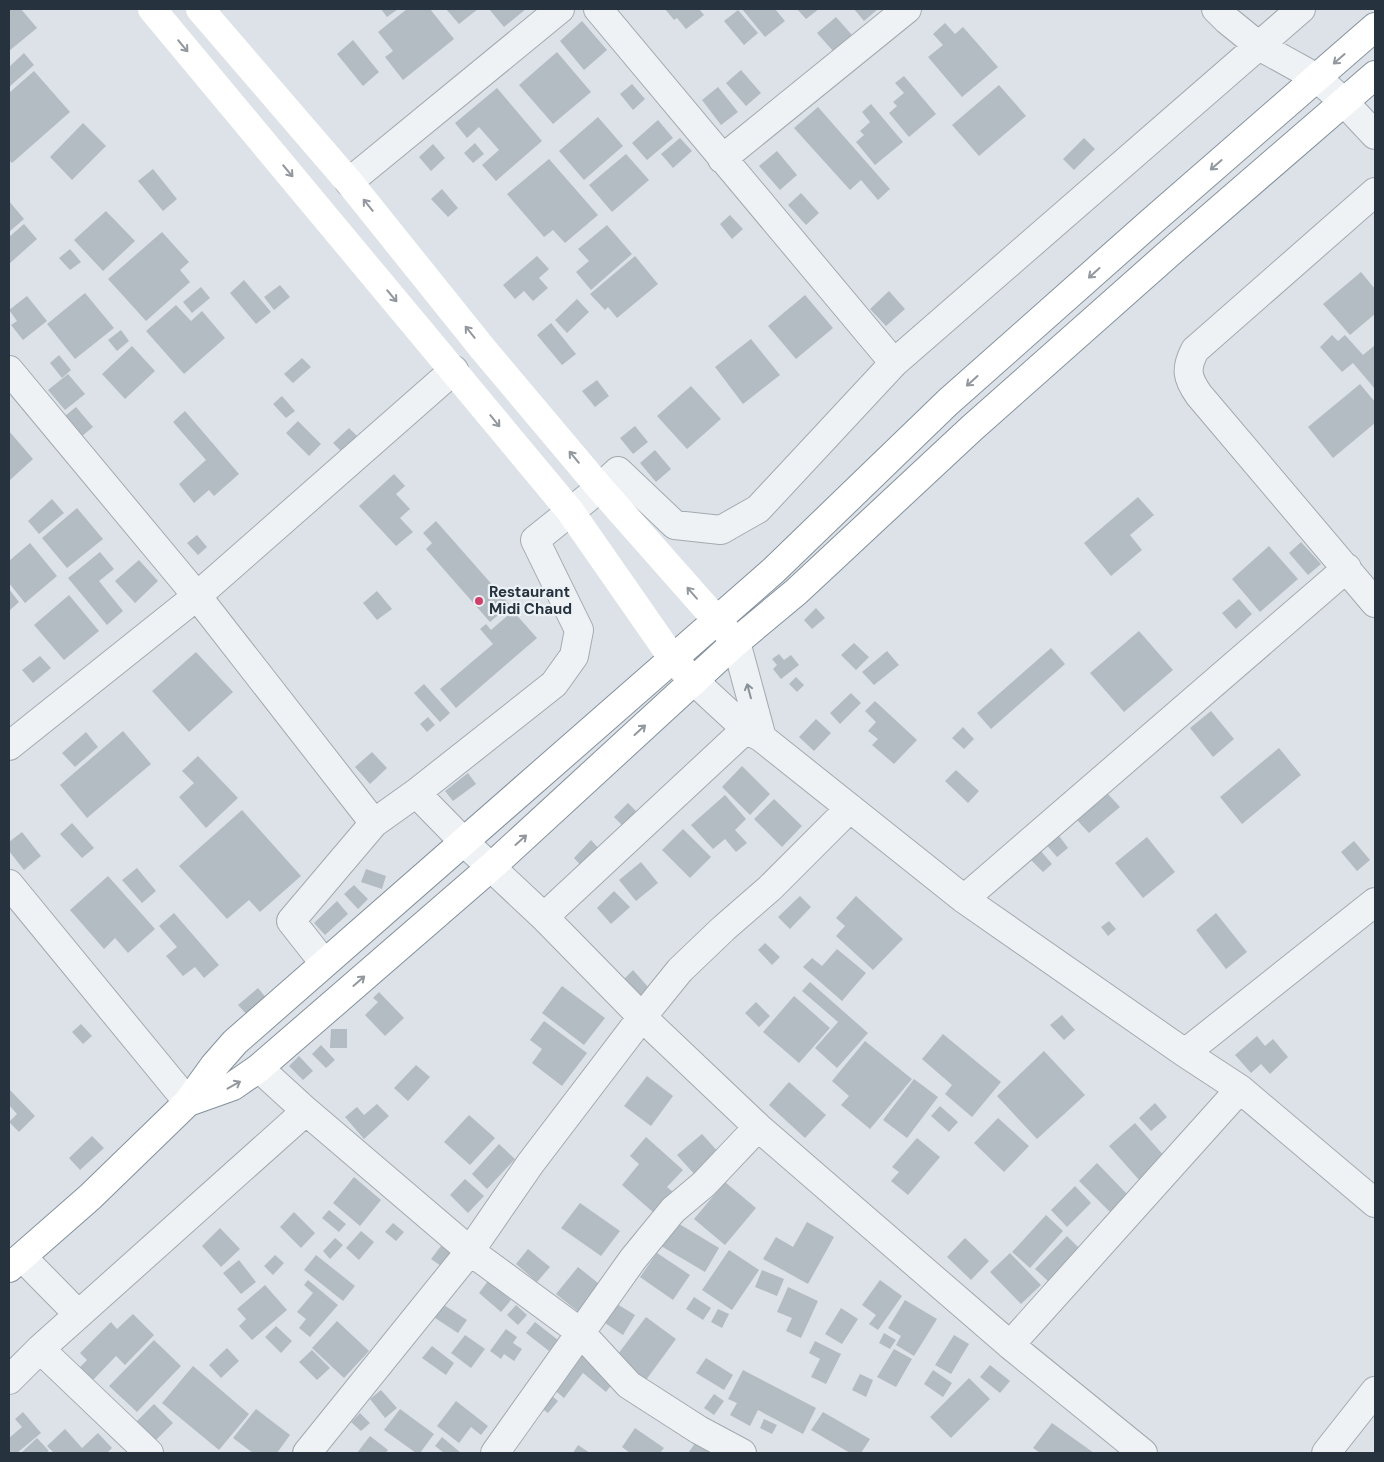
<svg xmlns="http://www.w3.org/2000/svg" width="1384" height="1462" font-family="'DM Sans',sans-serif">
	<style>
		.building { fill: #b4bcc3 }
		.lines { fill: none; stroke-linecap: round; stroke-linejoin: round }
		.street-casing { stroke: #a2aab1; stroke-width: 30 }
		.highway-casing { stroke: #84919d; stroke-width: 30 }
		.street { stroke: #eff2f5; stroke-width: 28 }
		.secondary { stroke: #fff; stroke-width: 28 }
		.highway { stroke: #fff; stroke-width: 28 }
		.oneway { stroke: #92989e }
		.oneway2 { stroke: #8a9299 }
		.poi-dot { fill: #ce3f69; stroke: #ebf1f4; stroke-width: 2 }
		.labels { text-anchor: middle; stroke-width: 4.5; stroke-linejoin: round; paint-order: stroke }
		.poi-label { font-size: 15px; font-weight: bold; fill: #26323d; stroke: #ebf1f4; text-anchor: start }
	</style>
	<rect width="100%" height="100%" fill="#dce2e7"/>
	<!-- building -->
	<path class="building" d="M9,9H21L37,28L9,51Z
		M381,9H398L387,17Z
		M407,9H430L454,39L403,80L385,57L393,51L378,32Z
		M446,9H478L459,24Z
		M489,9H526L504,27Z
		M665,9H699L704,15L686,29L677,18L674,20Z
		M742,9H775L785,21L765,37Z
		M797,9H819L806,19Z
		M854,9H878L864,21Z
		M738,10L758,33L744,45L724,21Z
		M836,17L852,35L833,51L817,33Z
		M582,21L607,50L584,70L560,41Z
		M945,23L955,34L963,27L998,67L962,97L928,57L943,45L933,34Z
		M353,40L379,72L363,86L337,54Z
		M557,52L591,92L553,124L519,85Z
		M24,53L34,65L9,87V67Z
		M741,70L761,93L746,106L726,83Z
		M34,71L70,112L12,163L9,160V93Z
		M904,76L936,114L909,137L889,113L897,106L893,102L904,93L895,83Z
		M632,84L645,99L633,110L620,94Z
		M999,85L1026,116L979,156L952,125Z
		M718,87L738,112L721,125L702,100Z
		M497,88L542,141L496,181L482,165L499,150L479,127L467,138L455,123Z
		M871,104L903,142L875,165L856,142L864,135L860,131L870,122L862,112Z
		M818,107L890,189L878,200L861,180L850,190L794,128Z
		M598,117L623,146L584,180L559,151Z
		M658,120L673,138L647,160L632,143Z
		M83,123L106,146L72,180L50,157Z
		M680,138L692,151L673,168L661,154Z
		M1084,138L1095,149L1074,170L1063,159Z
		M475,143L484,154L473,163L464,153Z
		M433,144L445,158L431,171L419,157Z
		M777,151L797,175L780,190L759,166Z
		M626,154L649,180L612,212L589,185Z
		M549,159L598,215L565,243L553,230L544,237L507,194Z
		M153,169L177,199L163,211L138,181Z
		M442,189L458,208L448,217L431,199Z
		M801,193L819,213L806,225L788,205Z
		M9,201L24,219L9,232Z
		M106,211L135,241L103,271L74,240Z
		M730,215L743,229L732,239L720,224Z
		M24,224L37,239L9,264V237Z
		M607,225L632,254L591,290L576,272L589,261L578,249Z
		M162,232L189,262L180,270L190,282L146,321L108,279Z
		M70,249L81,262L70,270L59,258Z
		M537,256L549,269L539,278L548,288L533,301L524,291L515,299L503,285Z
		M635,256L658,284L617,318L608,307L605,310L590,294Z
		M1361,272L1375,289V314L1350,335L1323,304Z
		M244,280L271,312L256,324L230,293Z
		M280,285L290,297L274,310L264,297Z
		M201,287L210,298L192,313L183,302Z
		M889,291L905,309L886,326L870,309Z
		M85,293L114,328L75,359L47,324Z
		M805,295L833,328L796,359L768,326Z
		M27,296L47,321L23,340L11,325L17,321L9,310Z
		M577,299L589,312L567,333L555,320Z
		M176,305L191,321L202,311L225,338L184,374L146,331Z
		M551,323L576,354L562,365L537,335Z
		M121,330L129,341L117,351L108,340Z
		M1332,335L1338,341L1345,335L1363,355L1375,345V389L1353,363L1342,372L1320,347Z
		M751,339L780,375L743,404L715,367Z
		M132,346L155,371L125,399L102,374Z
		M59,355L71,370L62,378L50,363Z
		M302,358L311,367L293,383L284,374Z
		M68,374L85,394L65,410L48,390Z
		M597,380L609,396L595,407L582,391Z
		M1360,384L1375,402V423L1333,458L1308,427Z
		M691,386L721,419L687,449L657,416Z
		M282,396L295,411L286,418L273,404Z
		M76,407L93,427L82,436L65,416Z
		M185,411L239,474L214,496L209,490L194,503L179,484L206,460L173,422Z
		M298,421L321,444L309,456L286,433Z
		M635,426L648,442L633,454L620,438Z
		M349,428L358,437L342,452L333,443Z
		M9,431L33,459L9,481Z
		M655,450L671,469L656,482L640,463Z
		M394,474L405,486L396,494L410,509L400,518L413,532L396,546L359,506Z
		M1138,497L1154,515L1130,535L1142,550L1111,576L1084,543Z
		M52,499L64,513L39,534L28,521Z
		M77,508L103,539L67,568L42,538Z
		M436,521L510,605L490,622L426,549L432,543L423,533Z
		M197,535L207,547L198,555L187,543Z
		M1301,542L1321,564L1308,575L1289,553Z
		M30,543L57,576L25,603L9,583V561Z
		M1269,546L1298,579L1260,612L1232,579Z
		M100,552L114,569L99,581L123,611L107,625L68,578Z
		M139,560L158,581L135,603L115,581Z
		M9,589L19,602L9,611Z
		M377,591L392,609L377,620L363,603Z
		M69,595L99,631L64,660L34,625Z
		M1239,599L1252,614L1236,629L1222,613Z
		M816,608L825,618L812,629L804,620Z
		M513,611L537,638L456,708L440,689L493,644L480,629L486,624L491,630Z
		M1139,631L1173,670L1124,712L1090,673Z
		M854,643L869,657L856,670L841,655Z
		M1051,648L1065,664L991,729L977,713Z
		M887,651L899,665L874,685L862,672Z
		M196,652L233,692L189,732L152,691Z
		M779,654L784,660L791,655L799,665L781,679L773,669L777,665L772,659Z
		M40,656L51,668L33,683L22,670Z
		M796,677L804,685L797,692L789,684Z
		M424,684L450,713L440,722L414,693Z
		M851,693L861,703L840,724L830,713Z
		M875,701L917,740L894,764L872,745L878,739L868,731L876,722L865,711Z
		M1211,711L1234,739L1213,757L1190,728Z
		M428,717L435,725L427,732L420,724Z
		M816,719L831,733L814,751L799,737Z
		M963,727L974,739L964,749L952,738Z
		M123,731L151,764L87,818L60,785Z
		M86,732L98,747L75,767L62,753Z
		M1279,748L1301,775L1242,824L1220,797Z
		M372,752L387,768L370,784L355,767Z
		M198,756L238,798L206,828L179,797L194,783L182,771Z
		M742,766L770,794L750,815L722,787Z
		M956,770L979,791L968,803L945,781Z
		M468,773L476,784L453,801L445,791Z
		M1108,794L1120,807L1089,833L1077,820Z
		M725,795L746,819L735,830L747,843L736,852L725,839L713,849L691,825Z
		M774,799L802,826L782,847L754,819Z
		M628,803L637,812L623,826L614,817Z
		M242,810L301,876L260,912L249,900L227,919L179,866Z
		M72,823L94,848L82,858L60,834Z
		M683,829L711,857L690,878L662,850Z
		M22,832L41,856L24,870L9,851V842Z
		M1057,833L1068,848L1057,857L1045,843Z
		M1147,837L1175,872L1143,898L1115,863Z
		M591,840L600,850L583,868L574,858Z
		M1354,841L1370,860L1357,871L1341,852Z
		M1040,850L1052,864L1043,872L1030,859Z
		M641,862L658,883L636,901L619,880Z
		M137,868L156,891L142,903L122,880Z
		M366,869L386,876L382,889L361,882Z
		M108,876L155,929L128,953L115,938L104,949L70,910Z
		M354,885L368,899L358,909L344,894Z
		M614,891L630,907L611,924L597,908Z
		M800,896L811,907L790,929L778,917Z
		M856,896L903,939L873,970L836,936L845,926L836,918Z
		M337,901L348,914L325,935L314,923Z
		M174,913L219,965L204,978L195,967L183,976L166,956L177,947L159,926Z
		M1216,913L1247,952L1226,969L1196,930Z
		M1109,921L1116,929L1108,936L1101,927Z
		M765,943L780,957L772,965L758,950Z
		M837,949L866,973L842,1001L803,967L812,958L822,966Z
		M633,970L649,988L638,998L622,981Z
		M810,982L868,1033L837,1068L815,1048L838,1022L802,991Z
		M562,986L605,1018L584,1045L542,1013Z
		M258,988L268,1000L249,1017L238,1005Z
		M379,992L404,1018L385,1036L365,1015L378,1002L373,998Z
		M794,996L830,1028L799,1063L763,1032Z
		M756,1002L770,1016L759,1027L745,1013Z
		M1062,1015L1075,1030L1064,1040L1050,1025Z
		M544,1021L587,1053L562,1086L532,1063L542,1049L530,1040Z
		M81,1024L92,1036L83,1044L72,1032Z
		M331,1029H347V1048H330Z
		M943,1034L1001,1082L972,1117L945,1094L952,1085L922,1059Z
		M1257,1036L1265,1046L1273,1039L1288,1057L1270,1074L1261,1064L1251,1073L1235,1055Z
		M865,1041L912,1079L870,1129L841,1105L849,1096L832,1081Z
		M321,1045L335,1060L326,1068L312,1054Z
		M1044,1051L1085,1095L1037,1139L997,1096Z
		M299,1056L313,1071L303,1080L289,1066Z
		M416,1065L430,1077L408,1101L394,1088Z
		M647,1076L673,1096L651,1126L624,1106Z
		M914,1079L938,1097L907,1138L883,1120Z
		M789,1082L826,1115L805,1138L769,1105Z
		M9,1089L35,1116L19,1132L9,1122L17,1114L9,1105Z
		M1155,1103L1167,1117L1151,1131L1139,1118Z
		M377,1104L389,1116L364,1139L345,1117L357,1107L364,1115Z
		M940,1106L958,1122L949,1132L931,1116Z
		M469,1115L495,1138L470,1165L444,1142Z
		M998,1118L1029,1146L1004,1172L974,1143Z
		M1135,1123L1166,1158L1140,1181L1109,1146Z
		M702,1134L720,1154L696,1176L677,1155Z
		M92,1136L104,1148L80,1170L69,1158Z
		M646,1137L683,1170L667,1187L673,1192L654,1213L622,1185L639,1164L630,1156Z
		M917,1138L940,1157L908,1195L891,1181L899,1172L892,1167Z
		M499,1144L515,1159L487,1189L472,1174Z
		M1097,1163L1127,1194L1110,1212L1079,1181Z
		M354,1177L381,1200L360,1226L333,1203Z
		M465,1179L484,1196L468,1213L450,1195Z
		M725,1182L756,1208L725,1245L694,1219Z
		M1075,1186L1091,1203L1067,1227L1051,1210Z
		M580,1203L620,1231L601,1256L561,1228Z
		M329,1210L346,1224L339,1232L322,1218Z
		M294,1212L315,1233L301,1248L280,1227Z
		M1046,1215L1063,1231L1030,1268L1012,1252Z
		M676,1222L719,1248L705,1272L661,1246Z
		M807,1222L834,1237L808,1284L763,1259L776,1237L793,1247Z
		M393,1223L404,1232L396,1241L385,1232Z
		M220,1228L240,1249L221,1267L202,1246Z
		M361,1231L374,1242L359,1260L346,1248Z
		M1067,1236L1082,1251L1050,1283L1035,1269Z
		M335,1238L343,1245L330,1259L323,1251Z
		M965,1238L989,1261L971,1280L947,1257Z
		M441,1246L453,1255L444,1268L431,1259Z
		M528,1249L550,1267L537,1282L516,1264Z
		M729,1250L759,1270L732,1310L702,1290Z
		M657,1253L690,1275L673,1300L640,1277Z
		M1010,1253L1041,1285L1021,1304L990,1272Z
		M275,1255L284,1263L273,1275L264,1266Z
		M316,1255L355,1286L343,1301L304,1270Z
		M239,1260L256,1282L241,1294L223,1273Z
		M578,1267L603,1287L581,1314L556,1294Z
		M762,1270L784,1279L777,1296L755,1287Z
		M308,1280L338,1305L310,1337L299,1328L306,1319L297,1312L313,1293L304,1285Z
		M880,1280L902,1296L878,1330L869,1324L876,1315L862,1305Z
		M488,1281L511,1300L501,1312L479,1293Z
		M265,1285L287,1310L252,1340L239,1326L246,1319L237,1309Z
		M788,1287L818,1301L801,1338L786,1331L792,1318L777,1312Z
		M694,1297L711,1308L703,1320L686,1309Z
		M905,1300L937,1319L914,1356L896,1345L901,1336L888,1328Z
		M617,1304L635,1315L623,1335L605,1323Z
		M444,1305L467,1320L458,1333L435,1318Z
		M516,1305L527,1315L518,1325L507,1315Z
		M841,1308L858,1319L842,1344L825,1334Z
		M718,1309L729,1314L722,1328L711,1322Z
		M133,1314L154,1335L125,1365L116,1356L93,1380L80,1367L87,1360L80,1353L111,1322L117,1329Z
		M646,1317L676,1339L646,1380L615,1358Z
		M337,1321L369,1351L344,1378L312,1348Z
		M535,1322L558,1340L549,1351L526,1333Z
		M276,1326L292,1341L281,1353L265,1337Z
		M506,1329L517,1337L513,1343L522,1349L514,1361L504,1354L501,1359L490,1351Z
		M884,1333L896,1340L890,1349L879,1343Z
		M465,1335L485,1349L471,1368L451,1353Z
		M954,1335L969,1344L951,1374L935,1365Z
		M154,1340L181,1366L137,1412L109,1386Z
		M815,1341L841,1354L826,1384L811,1377L820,1359L809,1353Z
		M432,1346L454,1363L446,1375L422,1358Z
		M227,1348L239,1361L221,1378L209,1365Z
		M894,1349L912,1359L896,1387L877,1377Z
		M312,1350L330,1368L317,1380L299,1362Z
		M581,1351L616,1379L606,1392L583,1373L564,1398L552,1388Z
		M706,1358L733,1375L724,1390L696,1373Z
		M990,1365L1010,1381L1000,1393L980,1377Z
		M193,1366L249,1414L219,1450L162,1403Z
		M743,1370L816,1408L803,1434L758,1410L750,1426L730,1415L737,1403L728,1399Z
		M933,1370L952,1383L943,1397L924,1384Z
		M860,1374L873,1380L866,1397L852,1390Z
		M969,1378L990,1399L951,1438L930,1417Z
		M381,1390L397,1408L385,1418L370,1399Z
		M714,1394L724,1401L714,1415L704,1408Z
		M551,1395L558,1401L548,1413L541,1408Z
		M456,1401L488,1426L481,1435L471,1427L459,1443L437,1426Z
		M154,1404L173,1423L152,1444L133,1425Z
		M256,1409L290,1435L277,1453H253L233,1438Z
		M400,1409L434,1434L420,1453H416L384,1430Z
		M23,1412L41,1433L17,1453H9V1438L22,1427L15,1419Z
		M823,1412L870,1439L861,1453H850L811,1430Z
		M360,1413L370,1423L361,1431L351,1422Z
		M764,1419L777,1425L772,1434L760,1428Z
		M1052,1423L1094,1453H1040L1033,1448Z
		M635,1428L664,1448L660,1453H630L622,1447Z
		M65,1429L82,1448L98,1433L112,1448L107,1453H54L47,1446Z
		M370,1436L388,1450L386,1453H357Z
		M442,1437L461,1453H444L435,1446Z
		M37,1438L49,1451L46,1453H21Z
		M696,1442L711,1453H688Z
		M578,1445L590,1453H573Z"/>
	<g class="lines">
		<!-- street casing -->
		<g class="street-casing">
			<path id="street" d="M598,9L894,363
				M1216,9L1227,20L1259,46L1317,78L1344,102L1375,135
				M722,159L907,9
				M349,182L560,9
				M1375,192L1195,350C1185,369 1187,378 1199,395L1375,603
				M9,370L197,596L374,823
				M736,642L762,738
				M694,681L746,729L762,738L964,899L1185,1053L1240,1089L1375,1203
				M9,746L197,596L454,370
				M416,793L463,841L544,917L642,1017L758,1127L1010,1345L1143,1453
				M9,884L188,1102
				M964,899L1347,568
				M544,917L746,729
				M324,963L291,921L374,823L416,793L554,684L574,656L579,630L535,540L600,488L618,471L675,525L721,530L758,509L894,363L1301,9
				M1185,1053L1375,902
				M259,1068L306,1111L470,1251L580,1332L629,1385L699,1430L742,1453
				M22,1257L78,1314
				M1010,1345L1240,1089
				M9,1380L40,1349
				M149,1453L40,1349L306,1111
				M307,1453L470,1251L530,1164L642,1017L680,970L724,928L770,888L850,808
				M495,1453L633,1259L673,1210L704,1184L758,1127
				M1326,1453L1375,1391"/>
		</g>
		<!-- highway casing -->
		<g class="highway-casing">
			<path id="highway" d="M188,1102L233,1086L259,1068L491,867L736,642L796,592L972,428L1175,248L1375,75
				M9,1268L90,1197L188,1102L214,1066L235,1042L773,571L948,402L1151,222L1375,27"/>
		</g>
		<!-- street -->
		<use href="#street" class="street"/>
		<!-- secondary -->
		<path class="secondary" d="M152,9L570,511L673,659L694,681
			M200,9L349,182L483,349L600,488L736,642"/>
		<!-- highway -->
		<use href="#highway" class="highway"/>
	</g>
	<!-- one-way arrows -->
	<defs><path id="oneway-shaft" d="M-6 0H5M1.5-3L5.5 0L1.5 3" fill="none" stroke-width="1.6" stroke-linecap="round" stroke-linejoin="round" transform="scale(1.25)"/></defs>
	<g class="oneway">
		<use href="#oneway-shaft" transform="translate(183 46) rotate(50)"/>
		<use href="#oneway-shaft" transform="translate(1339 59) rotate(139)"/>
		<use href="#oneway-shaft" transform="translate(1216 165) rotate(139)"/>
		<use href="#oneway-shaft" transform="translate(288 171) rotate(50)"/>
		<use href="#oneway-shaft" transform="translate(368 205) rotate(-129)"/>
		<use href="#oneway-shaft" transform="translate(1094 273) rotate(138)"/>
		<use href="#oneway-shaft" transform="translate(392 296) rotate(50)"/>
		<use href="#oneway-shaft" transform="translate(470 332) rotate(-129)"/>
		<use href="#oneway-shaft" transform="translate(972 381) rotate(138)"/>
		<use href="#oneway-shaft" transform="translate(495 421) rotate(51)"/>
		<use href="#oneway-shaft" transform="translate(574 457) rotate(-130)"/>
		<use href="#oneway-shaft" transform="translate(692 593) rotate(-131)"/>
		<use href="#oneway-shaft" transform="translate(640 730) rotate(-42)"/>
		<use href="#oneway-shaft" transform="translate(521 840) rotate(-42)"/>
		<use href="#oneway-shaft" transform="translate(359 981) rotate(-41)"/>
		<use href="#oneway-shaft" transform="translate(234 1085) rotate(-29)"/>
	</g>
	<use class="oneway2" href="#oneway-shaft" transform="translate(749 691) rotate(-105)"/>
	<!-- markers -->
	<circle class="poi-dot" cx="479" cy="601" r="5"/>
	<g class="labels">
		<!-- poi labels -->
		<g class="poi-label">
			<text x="489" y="597">Restaurant<tspan x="489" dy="17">Midi Chaud</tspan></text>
		</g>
	</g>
	<!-- border -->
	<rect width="1384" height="1462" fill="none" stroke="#26323d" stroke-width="20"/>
</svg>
